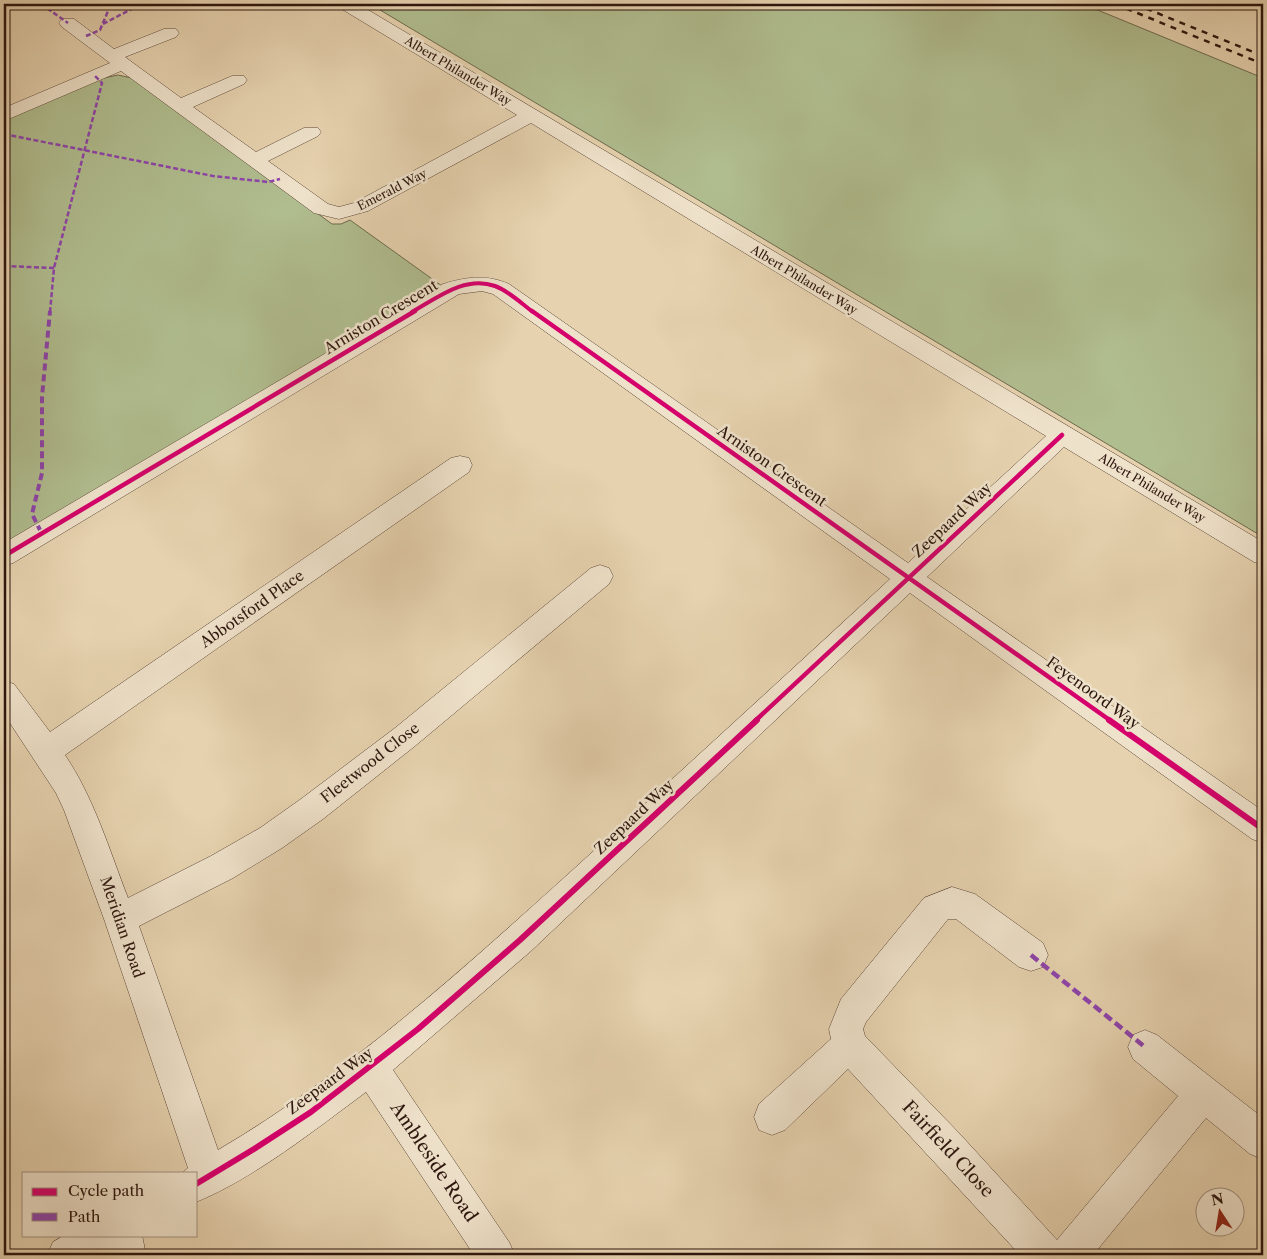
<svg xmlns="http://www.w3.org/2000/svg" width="1267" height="1259" font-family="'Libre Caslon Text',serif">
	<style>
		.green { fill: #b0bd8f; stroke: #6e6a4e }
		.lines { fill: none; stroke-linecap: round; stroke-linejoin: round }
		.minor-casing { stroke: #5b4536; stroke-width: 1 }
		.minor { fill: #efe2cb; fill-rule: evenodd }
		.rail { stroke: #2d160e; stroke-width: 2.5; stroke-dasharray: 6 6; stroke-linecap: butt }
		.quiet-far2 { stroke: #8e44ad; stroke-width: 2.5; stroke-dasharray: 5 2.5; stroke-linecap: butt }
		.quiet-far1 { stroke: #8e44ad; stroke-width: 4; stroke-dasharray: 7 4; stroke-linecap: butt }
		.quiet { stroke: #8e44ad; stroke-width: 4.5; stroke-dasharray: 9 4.5; stroke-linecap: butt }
		.cycleway-far2-casing { stroke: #efe2cb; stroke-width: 6 }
		.cycleway-far1-casing { stroke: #efe2cb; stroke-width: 8 }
		.cycleway-casing { stroke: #efe2cb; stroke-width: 9 }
		.cycleway-far2 { stroke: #d6006c; stroke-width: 4 }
		.cycleway-far1 { stroke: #d6006c; stroke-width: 4.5 }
		.cycleway { stroke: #d6006c; stroke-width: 6 }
		.labels { text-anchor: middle; stroke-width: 5; stroke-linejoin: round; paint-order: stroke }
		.far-street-label { font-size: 12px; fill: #2d160e; stroke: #efe2cb }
		.street-label { font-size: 15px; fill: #2d160e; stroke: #efe2cb }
		.near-street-label { font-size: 18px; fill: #2d160e; stroke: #efe2cb }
	</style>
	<rect width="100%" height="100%" fill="#e6d2af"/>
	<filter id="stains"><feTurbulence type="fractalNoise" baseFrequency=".004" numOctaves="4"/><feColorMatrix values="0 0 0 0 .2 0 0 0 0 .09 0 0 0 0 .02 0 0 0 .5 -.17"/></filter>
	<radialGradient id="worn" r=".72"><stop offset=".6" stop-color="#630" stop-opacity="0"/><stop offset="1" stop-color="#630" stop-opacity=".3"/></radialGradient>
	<!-- green -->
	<path class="green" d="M370,4H1083L1263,78V537Z
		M118,75L132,78L332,224H341L350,220L442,286L4,546V120L99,79Z"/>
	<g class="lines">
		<!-- minor casing -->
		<g class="minor-casing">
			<path id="minor" d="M338,4H358L1263,542V565L1254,562L1064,447L927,577L1263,811V843L1252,839L910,593L531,951L393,1070L509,1242L515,1255H474L366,1092C316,1129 253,1179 196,1202V1173H182L188,1168L104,919L64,810L56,793L4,714V681L14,684L50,732L451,458L460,456L469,458L472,465L469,472L65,755C94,798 109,849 128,898L211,856L260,828L301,799L395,728L591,568L600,565L609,568L613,576L609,584L415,746L323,819L282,848L233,878L139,926L218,1150C349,1073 463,969 576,867C681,771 786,675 890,579L493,294L482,291L459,294L13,563L4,566V543L443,284C466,277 486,274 509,284L908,563L1046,436L531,123L368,211L339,219L314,213L121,71L4,121V108L110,63L62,27L59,23L62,19H74L114,49L164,29H176L179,33L176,37L125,57L181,98L232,76H244L247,80L244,84L193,107L256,152L304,128H318L321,132L318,136L268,161L328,204L339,207L354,203L517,115L340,8Z
				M952,887L975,894L1043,943L1048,955L1043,967L1031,971L1019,967L956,919H948L866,1022L863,1029L865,1036L958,1132L1057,1240L1178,1096L1133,1059L1128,1047L1133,1035L1145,1030L1157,1035L1263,1118V1159L1250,1154L1206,1118L1093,1255H1020L848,1069L785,1130L772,1135L759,1130L754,1117L759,1104L831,1039L829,1029L841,999L924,898Z
				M65,1235H142L146,1255H47L53,1242Z"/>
		</g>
		<!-- minor -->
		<use href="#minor" class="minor"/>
		<!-- rail -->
		<path class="rail" d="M1115,4L1263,64
			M1135,4L1263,56"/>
		<!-- quiet-far2 -->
		<path class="quiet-far2" d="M41,4L68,23
			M103,24L141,4
			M86,36L100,30L111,4
			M4,134L213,176L268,182L280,179
			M4,266L54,268
			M50,312L54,268L102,83L95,76"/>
		<!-- quiet-far1 -->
		<path class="quiet-far1" d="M41,532L32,514L42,473V397L50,311"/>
		<!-- quiet -->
		<path class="quiet" d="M1031,955L1145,1047"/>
		<!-- cycleway-far2 casing -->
		<g class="cycleway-far2-casing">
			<path id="cycleway-far2" d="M412,312C437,298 465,275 495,286C509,291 522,304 533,312"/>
		</g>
		<!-- cycleway-far1 casing -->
		<g class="cycleway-far1-casing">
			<path id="cycleway-far1" d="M532,311L1111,721
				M4,556L415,311
				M755,721L1062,435"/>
		</g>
		<!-- cycleway casing -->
		<g class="cycleway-casing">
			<path id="cycleway" d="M1109,720L1263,829
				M196,1184L254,1149L311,1112L418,1029L520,940L757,720"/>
		</g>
		<!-- cycleway-far2 -->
		<use href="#cycleway-far2" class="cycleway-far2"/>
		<!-- cycleway-far1 -->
		<use href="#cycleway-far1" class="cycleway-far1"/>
		<!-- cycleway -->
		<use href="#cycleway" class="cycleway"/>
	</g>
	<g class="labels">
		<!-- far-street labels -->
		<g class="far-street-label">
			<text transform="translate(458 71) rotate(31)" y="4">Albert Philander Way</text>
			<text transform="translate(392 190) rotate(-27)" y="4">Emerald Way</text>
			<text transform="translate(804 280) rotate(31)" y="4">Albert Philander Way</text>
			<text transform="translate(1152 488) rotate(31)" y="4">Albert Philander Way</text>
		</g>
		<!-- street labels -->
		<g class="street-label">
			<text transform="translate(381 317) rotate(-31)" y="5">Arniston Crescent</text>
			<text transform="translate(772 466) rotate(35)" y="5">Arniston Crescent</text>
			<text transform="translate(952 520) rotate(-43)" y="5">Zeepaard Way</text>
			<text transform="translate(252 609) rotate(-35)" y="5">Abbotsford Place</text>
			<text transform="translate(1093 693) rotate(36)" y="5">Feyenoord Way</text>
			<text transform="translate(370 763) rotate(-38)" y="5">Fleetwood Close</text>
			<text transform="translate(634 817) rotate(-43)" y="5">Zeepaard Way</text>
			<text transform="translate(122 927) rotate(71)" y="5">Meridian Road</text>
			<text transform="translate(330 1081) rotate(-36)" y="5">Zeepaard Way</text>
		</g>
		<!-- near-street labels -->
		<g class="near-street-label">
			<text transform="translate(948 1149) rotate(47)" y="6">Fairfield Close</text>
			<text transform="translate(434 1162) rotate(56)" y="6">Ambleside Road</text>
		</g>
	</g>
	<!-- margin -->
	<rect width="1267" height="1259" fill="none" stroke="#e6d2af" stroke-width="20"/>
	<rect x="5" y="5" width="1257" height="1249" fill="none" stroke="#2d160e" stroke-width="2.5"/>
	<rect x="10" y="10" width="1247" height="1239" fill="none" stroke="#2d160e"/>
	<!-- legend -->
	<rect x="22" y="1172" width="175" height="65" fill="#efe2cb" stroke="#a1907f"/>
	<rect x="32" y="1188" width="25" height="8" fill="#d6006c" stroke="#a1907f"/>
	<text x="68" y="1196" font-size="15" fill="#2d160e">Cycle path</text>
	<rect x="32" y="1213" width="25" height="8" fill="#8e44ad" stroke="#a1907f"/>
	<text x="68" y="1222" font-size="15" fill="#2d160e">Path</text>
	<!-- north arrow -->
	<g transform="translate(1220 1212) rotate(348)"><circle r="24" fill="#efe2cb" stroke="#a1907f"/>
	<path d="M0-4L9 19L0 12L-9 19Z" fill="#8f2418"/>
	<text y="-8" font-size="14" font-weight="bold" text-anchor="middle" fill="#2d160e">N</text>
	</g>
	<rect width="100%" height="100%" filter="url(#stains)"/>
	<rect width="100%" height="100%" fill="url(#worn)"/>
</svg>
